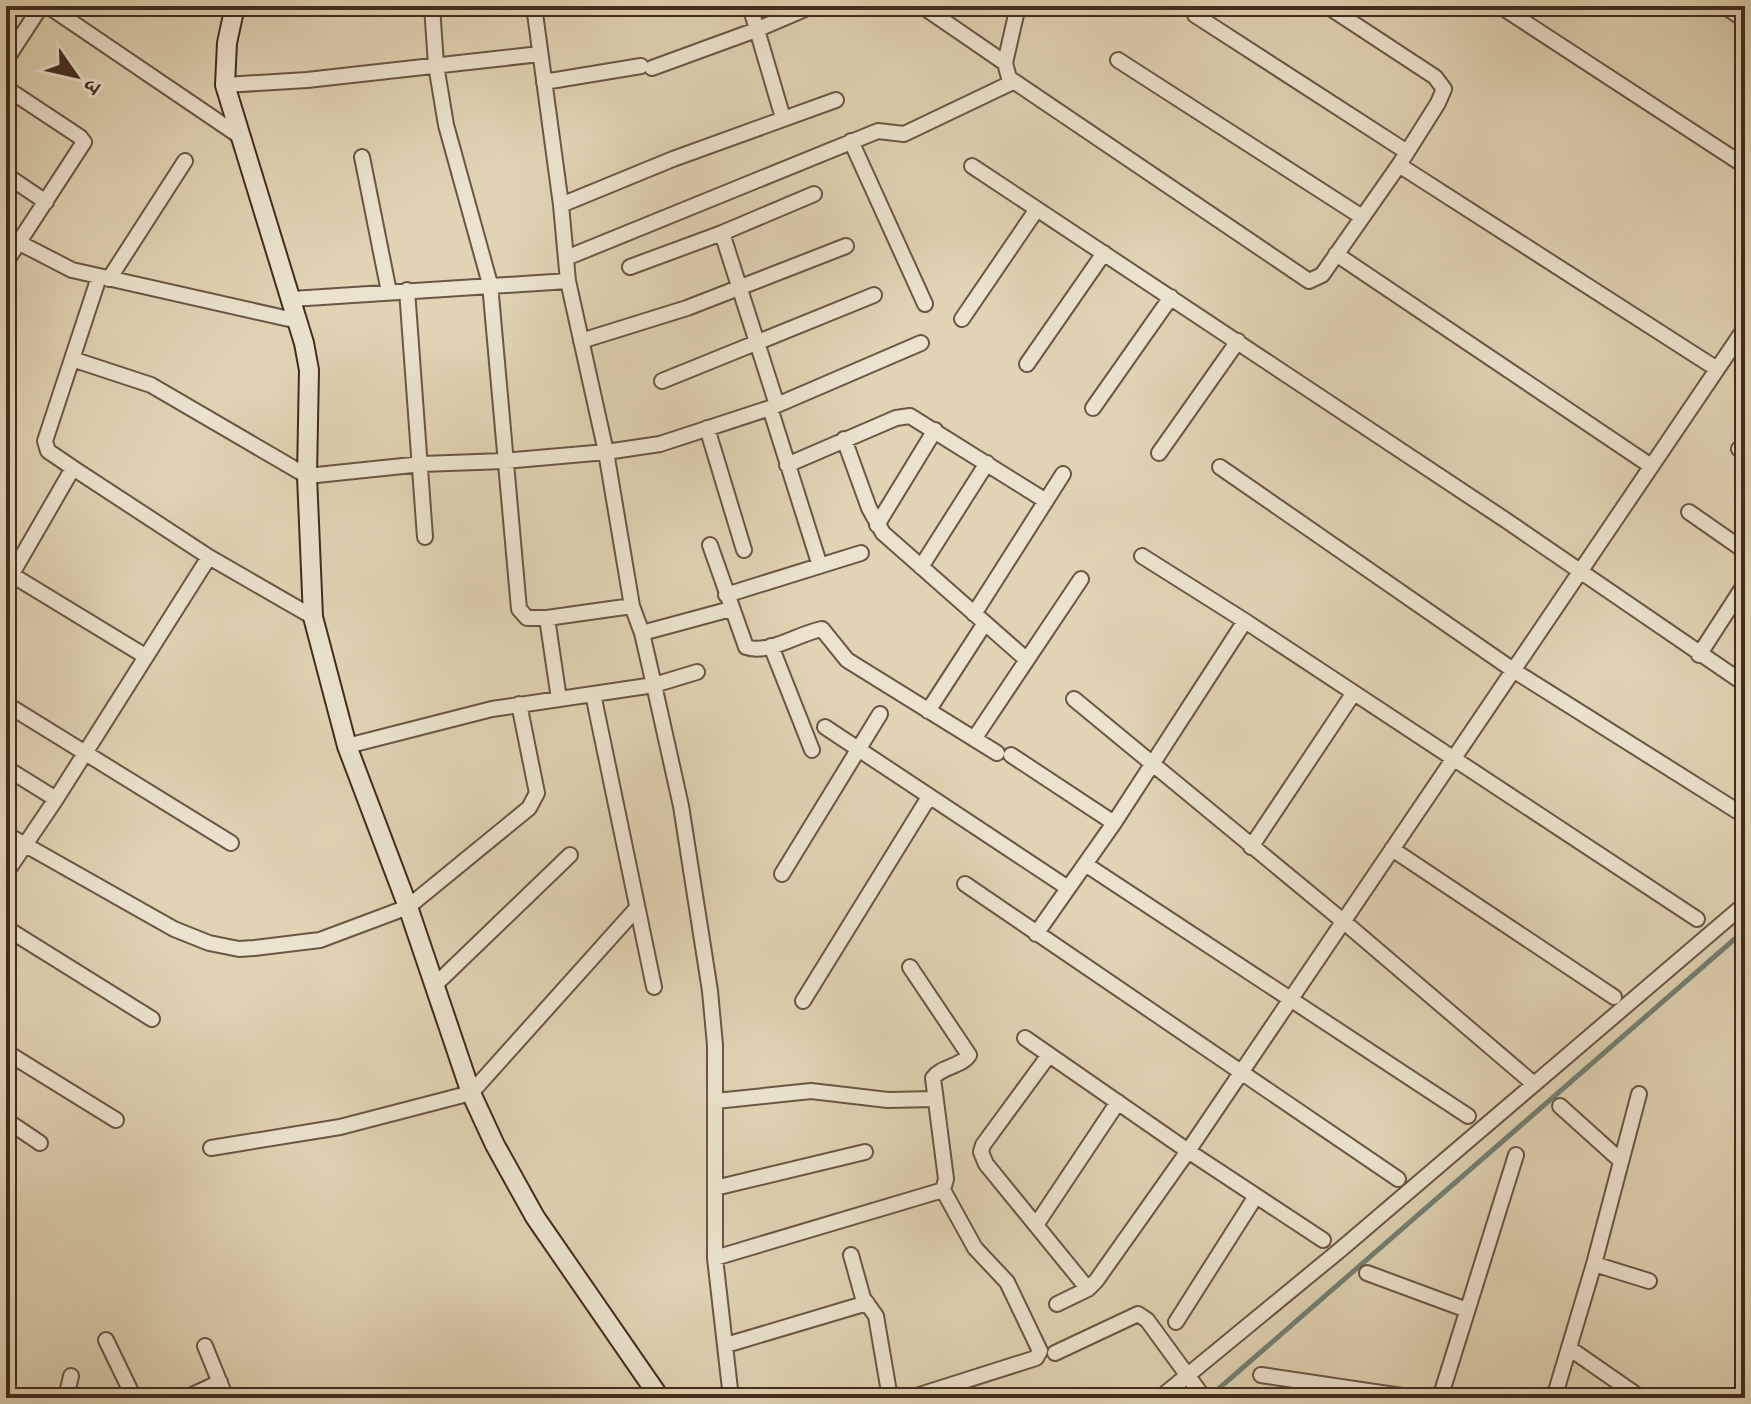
<svg xmlns="http://www.w3.org/2000/svg" width="1751" height="1404" font-family="'IM FELL DW Pica','Noto Serif Devanagari',serif">
	<style>
		.lines { fill: none; stroke-linecap: round; stroke-linejoin: round }
		.stream { stroke: #738074; stroke-width: 5 }
		.street-casing { stroke: #6a5644; stroke-width: 18 }
		.secondary-casing { stroke: #422c1e; stroke-width: 22 }
		.street { stroke: #ebe3ce; stroke-width: 14 }
		.secondary { stroke: #ebe3ce; stroke-width: 18 }
	</style>
	<rect width="100%" height="100%" fill="#e0d4b4"/>
	<filter id="stains"><feTurbulence type="fractalNoise" baseFrequency=".0025" numOctaves="4"/><feColorMatrix values="0 0 0 0 .2 0 0 0 0 .09 0 0 0 0 .02 0 0 0 .5 -.17"/></filter>
	<radialGradient id="worn" r=".72"><stop offset=".6" stop-color="#630" stop-opacity="0"/><stop offset="1" stop-color="#630" stop-opacity=".3"/></radialGradient>
	<g class="lines">
		<!-- stream -->
		<path class="stream" d="M1208,1398L1745,930"/>
		<!-- street casing -->
		<g class="street-casing">
			<path id="street" d="M48,6L241,137
				M432,6L436,65L446,125L490,284L519,609L527,618H547L632,606
				M534,6L561,205L568,281L606,452L632,606L642,633L654,685L697,672
				M750,6L783,118
				M922,6L1005,63
				M1018,6L1005,63L1009,78L1309,281L1322,275L1399,165L1438,103L1444,89L1435,77L1327,6
				M1500,6L1745,166
				M1724,6L1745,20
				M1195,15L1407,152
				M6,60L41,6
				M1118,60L1362,217
				M652,68L756,30L812,6
				M544,82L641,66
				M225,85L307,80L540,54
				M6,88L80,137L84,142L6,262
				M851,141L925,304
				M362,157L389,292
				M1399,165L1717,369
				M972,166L1507,521L1745,684
				M6,175L46,202
				M561,205L673,159L836,100
				M722,233L777,405
				M6,236L72,270L298,321
				M1336,254L1651,466
				M566,258L878,131L904,134L1013,82
				M630,267L722,233L814,194
				M109,279L185,161
				M407,290L425,537
				M292,299L568,281
				M962,319L1037,209
				M581,341L687,308L846,246
				M72,359L151,385L307,476L422,464L504,461L606,452L660,444L770,408L921,343
				M1027,364L1104,253
				M662,381L874,295
				M770,408L820,566
				M1093,408L1171,297
				M707,428L744,550
				M844,439L869,508L883,533L1027,660
				M1739,449L1745,453
				M1159,453L1238,341
				M787,465L896,418L910,416L1046,501
				M1220,467L1513,670L1745,816
				M73,468L48,451L45,441L99,277
				M1689,512L1745,551
				M877,525L935,430
				M710,545L746,647C769,655 799,633 822,629L847,660L997,753
				M1142,556L1245,621L1697,919
				M921,567L987,463
				M12,575L145,656
				M6,584L73,468L209,557L313,617
				M726,595L861,553
				M974,614L1063,474
				M547,618L559,699
				M642,633L731,609
				M771,646L812,750
				M1699,655L1745,584
				M593,694L654,987
				M1074,699L1343,921L1534,1084
				M6,704L231,843
				M928,711L985,623
				M825,727L1068,888
				M974,739L1081,579
				M347,746L492,709L654,685L681,806L710,991L715,1045V1258L731,1398
				M1011,755L1114,823
				M6,768L56,799
				M6,834L174,929L209,943L239,949L254,948L320,940L408,907L529,808L537,793L519,704
				M1251,847L1353,694
				M1392,849L1614,997
				M1085,864L1468,1116
				M6,873L56,799L209,557
				M782,874L880,714
				M965,884L1398,1179
				M6,928L152,1019
				M1036,934L1114,823L1245,621
				M435,985L570,855
				M803,1001L929,797
				M1025,1038L1188,1151L1323,1240
				M6,1052L116,1120
				M1049,1055L983,1145L981,1152L986,1164L1088,1289
				M716,1101L811,1091L888,1100L935,1099
				M1560,1106L1621,1161
				M6,1120L40,1143
				M211,1148L340,1127L471,1093L637,908
				M715,1188L865,1152
				M1036,1225L1118,1102
				M851,1255L863,1298L876,1316L890,1398
				M715,1258L943,1190L946,1179L933,1078C942,1066 961,1067 969,1055L910,967
				M1594,1264L1649,1281
				M1367,1273L1467,1310
				M1057,1304L1088,1289L1096,1281L1188,1151L1745,328
				M1176,1322L1256,1196
				M106,1340L134,1398
				M726,1345L867,1303
				M205,1346L226,1398
				M1569,1348L1641,1398
				M1055,1353L1138,1314L1147,1320L1204,1398
				M1261,1375L1415,1398
				M66,1398L71,1376
				M186,1398L220,1382
				M910,1398L1036,1358L1040,1351L1007,1282L975,1248L943,1190
				M1095,1398L1098,1396
				M1160,1398L1340,1250L1745,904
				M1440,1398L1516,1155
				M1554,1398L1594,1264L1639,1094"/>
		</g>
		<!-- secondary casing -->
		<g class="secondary-casing">
			<path id="secondary" d="M235,6L227,43L225,85L304,343L309,370L307,476L313,617L347,746L408,907L471,1093L495,1145L535,1217L660,1398"/>
		</g>
		<!-- street -->
		<use href="#street" class="street"/>
		<!-- secondary -->
		<use href="#secondary" class="secondary"/>
	</g>
	<!-- margin -->
	<rect width="1751" height="1404" fill="none" stroke="#e0d4b4" stroke-width="32"/>
	<rect x="8" y="8" width="1735" height="1388" fill="none" stroke="#422c1e" stroke-width="4"/>
	<rect x="16" y="16" width="1719" height="1372" fill="none" stroke="#422c1e" stroke-width="2"/>
	<!-- north arrow -->
	<g transform="translate(76 76) rotate(124)" stroke="#ebe3ce" stroke-width="6" paint-order="stroke">
	<path d="M0-6L14 30L0 20L-14 30Z" fill="#422c1e"/>
	<text y="-12" font-size="22" font-weight="bold" text-anchor="middle" fill="#422c1e">उ</text>
	</g>
	<rect width="100%" height="100%" filter="url(#stains)"/>
	<rect width="100%" height="100%" fill="url(#worn)"/>
</svg>
